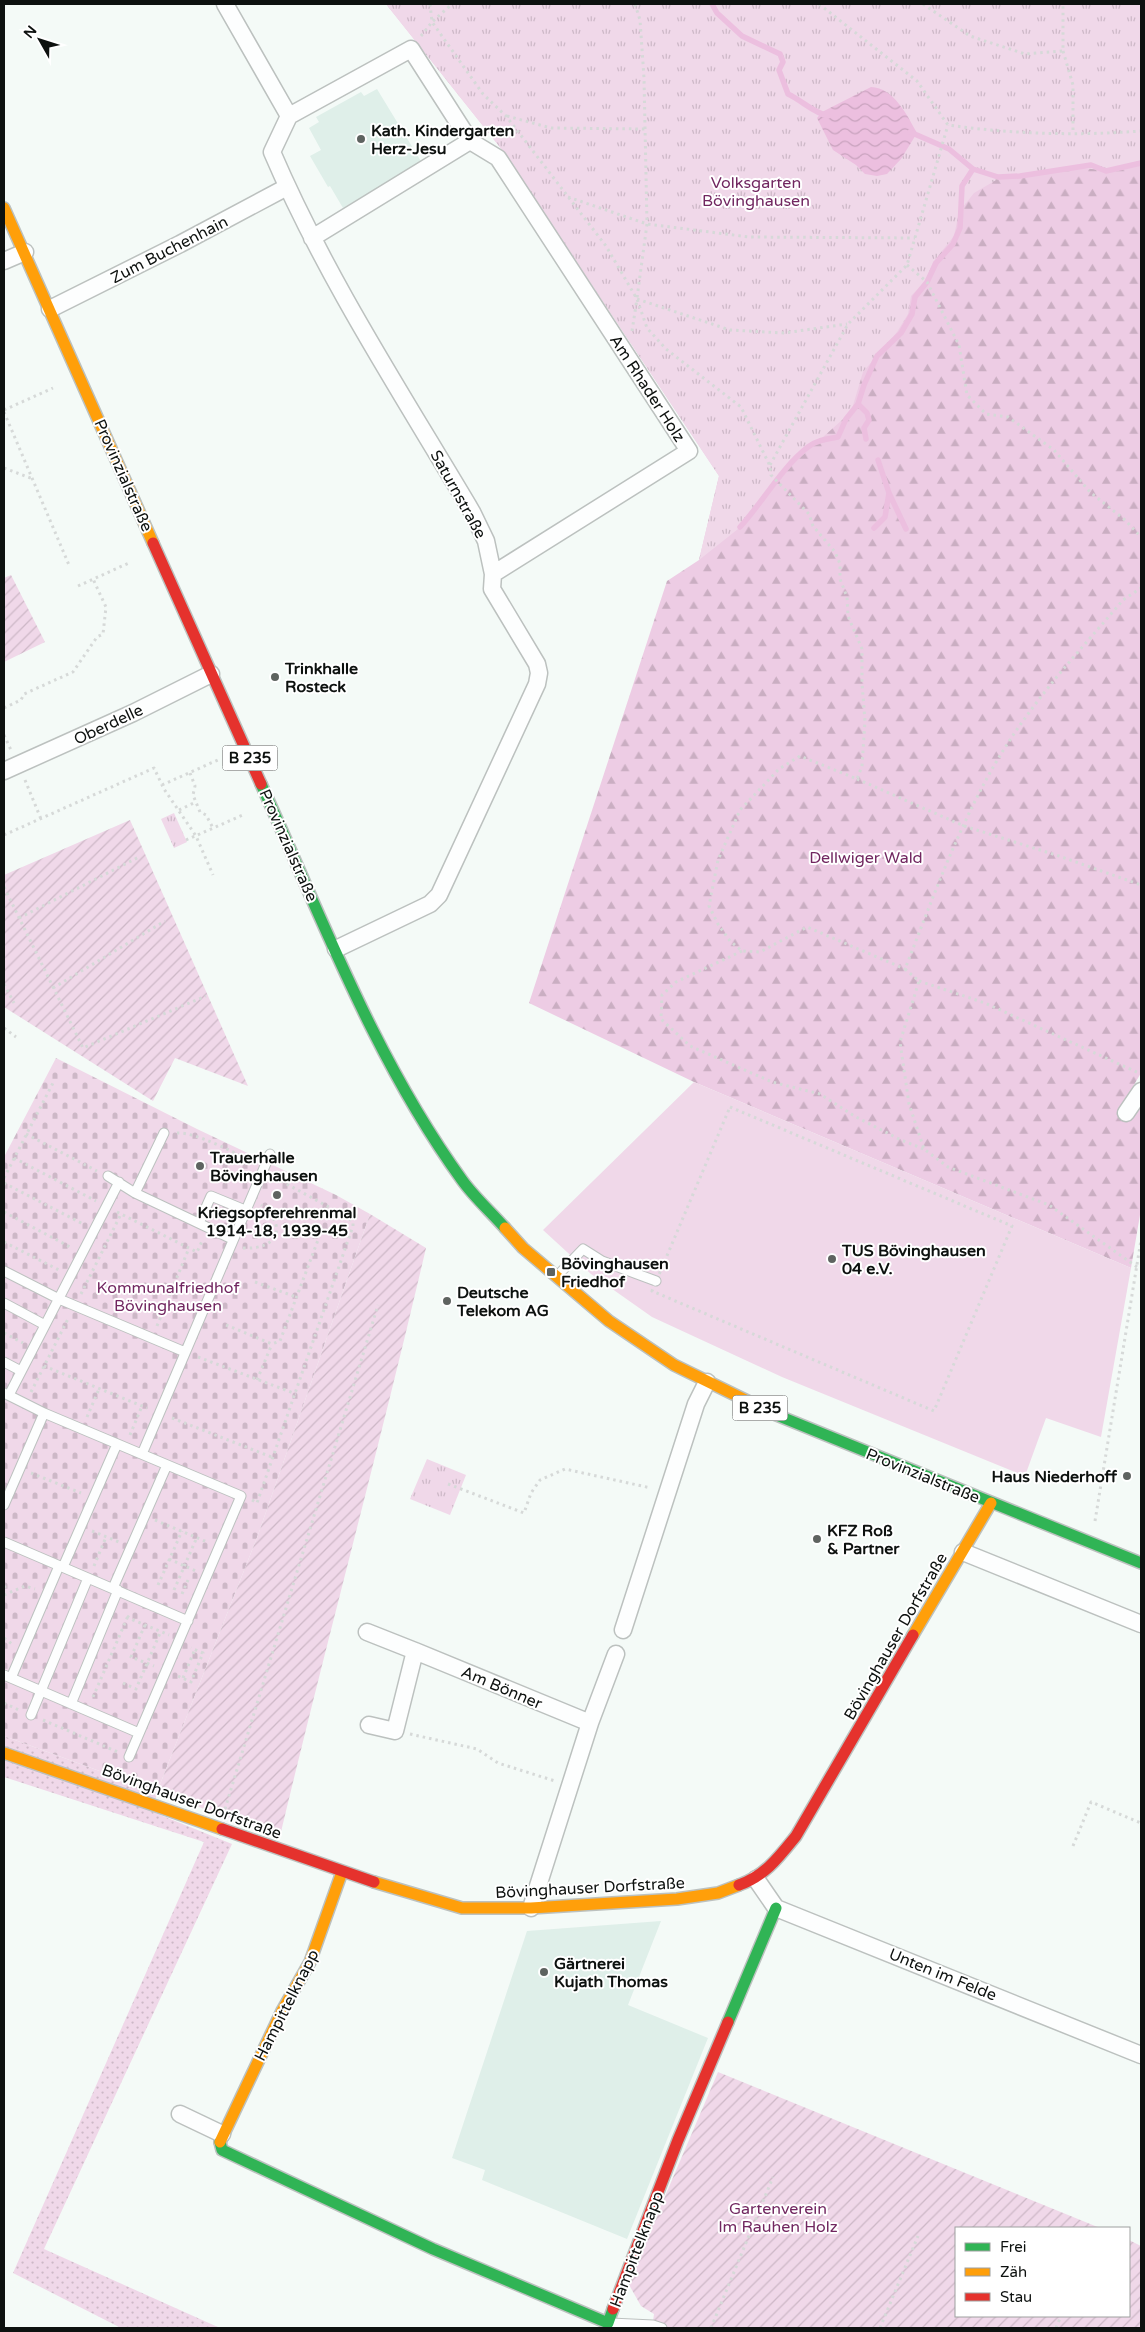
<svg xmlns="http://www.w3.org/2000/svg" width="1145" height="2332" font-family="'Varela Round',sans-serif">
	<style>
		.built { fill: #dfefe9 }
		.grass { fill: url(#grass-dots) }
		.forest { fill: url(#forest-firs) }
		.cemetery { fill: url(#cemetery-stones) }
		.park { fill: url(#park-tufts) }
		.garden { fill: url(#garden-furrows) }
		.pitch { fill: #f0d8e9 }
		.water { fill: url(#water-waves) }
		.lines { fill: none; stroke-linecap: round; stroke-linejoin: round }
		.stream { stroke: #ecbfdf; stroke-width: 5.5 }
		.lane-casing { stroke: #bcc1bf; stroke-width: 11 }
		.street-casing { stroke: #bcc1bf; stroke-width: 19 }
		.fast-casing { stroke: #bcc1bf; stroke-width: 14 }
		.slow-casing { stroke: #bcc1bf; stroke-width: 14 }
		.jam-casing { stroke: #bcc1bf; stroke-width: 14 }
		.path { stroke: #d6d9d8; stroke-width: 3; stroke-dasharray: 2.5 4; stroke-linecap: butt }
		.lane { stroke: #fdfefe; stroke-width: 9 }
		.street { stroke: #fdfefe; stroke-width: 16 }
		.fast { stroke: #30b455; stroke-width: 11 }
		.slow { stroke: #ff9f0a; stroke-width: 11 }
		.jam { stroke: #e5322d; stroke-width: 11 }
		.poi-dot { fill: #5e6360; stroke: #fff; stroke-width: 2 }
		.labels { text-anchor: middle; stroke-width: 4; stroke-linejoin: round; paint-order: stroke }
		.shield { fill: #fff; stroke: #565857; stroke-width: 1 }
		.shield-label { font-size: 15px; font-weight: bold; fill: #0d110f }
		.poi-label { font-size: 16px; font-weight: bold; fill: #0d110f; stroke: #fff; text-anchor: start }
		.park-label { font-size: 16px; fill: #712660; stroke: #fff }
		.street-label { font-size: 16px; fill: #0d110f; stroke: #fff }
	</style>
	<defs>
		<pattern id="grass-dots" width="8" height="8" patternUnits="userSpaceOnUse" patternTransform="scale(1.25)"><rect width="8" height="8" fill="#f0d8e9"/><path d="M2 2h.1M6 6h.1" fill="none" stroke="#cdb8c7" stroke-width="1.8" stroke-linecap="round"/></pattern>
		<pattern id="forest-firs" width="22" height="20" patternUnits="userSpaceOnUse" patternTransform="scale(1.25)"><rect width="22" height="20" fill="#edcce4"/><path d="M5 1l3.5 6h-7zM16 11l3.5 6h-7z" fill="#caaec2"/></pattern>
		<pattern id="cemetery-stones" width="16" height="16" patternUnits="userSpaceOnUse" patternTransform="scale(1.25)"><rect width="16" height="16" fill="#f0d8e9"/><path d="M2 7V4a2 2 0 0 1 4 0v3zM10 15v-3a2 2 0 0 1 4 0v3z" fill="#cdb8c7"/></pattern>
		<pattern id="park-tufts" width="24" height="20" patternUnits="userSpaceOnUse" patternTransform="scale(1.25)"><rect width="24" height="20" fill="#f0d8e9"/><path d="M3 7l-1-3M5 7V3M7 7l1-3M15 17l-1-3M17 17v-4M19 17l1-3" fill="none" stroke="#cdb8c7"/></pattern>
		<pattern id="garden-furrows" width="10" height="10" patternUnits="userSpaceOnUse" patternTransform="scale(1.25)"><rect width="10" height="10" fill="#f0d8e9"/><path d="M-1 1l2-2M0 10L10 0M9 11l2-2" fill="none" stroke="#cdb8c7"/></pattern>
		<pattern id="water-waves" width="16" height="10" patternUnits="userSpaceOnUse" patternTransform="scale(1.25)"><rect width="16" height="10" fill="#ecbfdf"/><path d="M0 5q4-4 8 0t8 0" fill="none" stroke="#c9a3be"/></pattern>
	</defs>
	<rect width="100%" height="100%" fill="#f4faf7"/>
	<!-- built -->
	<path class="built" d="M377,89L422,163L343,208L330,186L328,187L310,156L321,150L309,128L319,122L316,117L361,92L364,96Z
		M661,1921L628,2005L708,2038L627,2239L482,2180L485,2170L452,2158L527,1931Z"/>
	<!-- grass -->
	<path class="grass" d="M4,1736L157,1792L153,1812L232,1844L44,2249L220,2328H121L13,2273L204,1842L4,1777Z"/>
	<!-- forest -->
	<path class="forest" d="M386,4H1141V1073L1128,1095L1141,1101V1209L1131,1268L694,1082L529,1003L667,581L699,560L719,476L503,151Z"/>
	<!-- cemetery -->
	<path class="cemetery" d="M56,1058L197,1129L336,1195L370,1214L258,1535L157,1792L4,1736V1157Z"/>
	<!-- park -->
	<path class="park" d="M386,4H1141V162L1100,170L1076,167L1003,176L974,193L959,212L954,236L933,262L926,280L911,296L908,314L897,332L863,372L851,412L785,471L738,529L699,560L719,476L503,151Z
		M174,813L187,842L174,848L161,819Z
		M427,1459L466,1475L450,1515L410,1499Z"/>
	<!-- garden -->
	<path class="garden" d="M11,575L45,642L4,662V578Z
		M130,820L248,1086L175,1058L153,1101L4,1007V875Z
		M370,1214L426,1248C380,1445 327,1639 280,1836L157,1792L258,1535Z
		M718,2072L1100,2228H956V2316H1129V2240L1141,2246V2328H652L654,2314L641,2306L628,2283Z"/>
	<!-- pitch -->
	<path class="pitch" d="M694,1082L1131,1268L1101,1437L1046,1418L1025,1476L782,1377L652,1317L591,1274L543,1230Z"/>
	<!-- water -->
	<path class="water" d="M871,87C894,88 907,115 917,133L901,159L887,174L877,176L865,174L856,165L833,150L817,118L822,112Z"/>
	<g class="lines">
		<!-- stream -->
		<path class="stream" d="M712,4L717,13L742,36L780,54L783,62L779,70L788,94C801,100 814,113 828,116
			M910,132L949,149L973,169
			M858,404L867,413L869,420L864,428L866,439
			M878,460L889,493L906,529
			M740,527C763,502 781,468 808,447C817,440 827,439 838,437L846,419L858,404L864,385L877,356L901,333L912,314L915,297L927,282L936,263L953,244L960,228L962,186L973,169L998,177L1020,176L1091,165L1106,171L1141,163
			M874,528L885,517L889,493"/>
		<!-- lane casing -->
		<g class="lane-casing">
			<path id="lane" d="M108,1176L135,1193L232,1239
				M135,1193L164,1133
				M199,1223L211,1196L245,1210
				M4,1271L59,1299L185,1352
				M558,1275L583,1249L602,1261L656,1281
				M4,1303L45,1325
				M4,1362L21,1371
				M4,1393L44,1413L241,1496L129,1757
				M9,1395L119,1182
				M142,1454L270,1154
				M4,1505L44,1413
				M4,1542L188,1621
				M63,1567L117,1444
				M113,1588L167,1465
				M4,1675L139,1733
				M11,1678L59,1566
				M71,1704L118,1590
				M31,1715L88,1578
				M611,2323L653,2325L662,2328"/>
		</g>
		<!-- street casing -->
		<g class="street-casing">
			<path id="street" d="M225,4L289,116L272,152C326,278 402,394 472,512L486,541L493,574L492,589L537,664L539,673L537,684L439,895L430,904L336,949
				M289,116L411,49L470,141L498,158L689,451L493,574
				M312,238L470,141
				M4,261L25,252
				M50,309L180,244L287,187
				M4,771L133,713L211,674
				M1126,1113L1141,1091
				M963,1552L1141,1624
				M623,1630L696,1404L707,1382
				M367,1632L415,1651
				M590,1723L616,1654
				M369,1725L395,1731L415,1651L590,1723L531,1908
				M756,1879L776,1908L1141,2055
				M180,2114L222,2134"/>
		</g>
		<!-- fast casing -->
		<g class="fast-casing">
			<path id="fast" d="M261,784C322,918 375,1060 462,1180C474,1197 491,1212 505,1228
				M774,1414L1141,1563
				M728,2022L776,1908
				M220,2142L222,2150L433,2249L608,2323L613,2309"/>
		</g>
		<!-- slow casing -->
		<g class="slow-casing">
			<path id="slow" d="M4,208L153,543
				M505,1228L523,1248L609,1321L674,1365L774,1414
				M913,1635L991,1503
				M4,1753L222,1829
				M374,1882L462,1908H531L677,1899L718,1893L739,1885
				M220,2142L282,2011L310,1962L342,1872"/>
		</g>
		<!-- jam casing -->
		<g class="jam-casing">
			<path id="jam" d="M153,543L261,784
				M222,1829L374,1882
				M739,1885C765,1876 779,1857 796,1836L913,1635
				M613,2309L678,2140L728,2022"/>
		</g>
		<!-- path -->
		<path class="path" d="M430,4L432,22L452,4
			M635,4L640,20L644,78L647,224L637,298
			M819,4L917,81L948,125C1012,134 1076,136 1141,131
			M923,4L970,36L1025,54L1063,51V4
			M421,36L432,22L483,94L506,116L606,246L637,299L647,328L666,349L741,407L770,466L771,475L809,514L813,526L835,552L840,564V579L847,597L848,616L862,649V683L865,721L862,766L857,779L800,756L779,769L740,810L718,860L709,906L718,924L730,941L742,951L760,952L807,927L905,969
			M1063,51L1073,85V133
			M507,116L551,128L646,129
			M568,197L647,224L749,237L915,238
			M907,265L927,282L959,345L967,395L986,414L1008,417L1054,450L1090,492L1125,520L1141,537
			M632,331L637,299L730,330L784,333L847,324
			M4,410L53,388
			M4,412L69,565
			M770,465L848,324L907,265L948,125
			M4,468L33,479
			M78,586L131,562
			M4,708L21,700L24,694L73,672L97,637L103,634L106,607L93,579
			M4,735L11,750
			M190,773L195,786L193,795L200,812L206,815L213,828
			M857,779L964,826L1059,856L1141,885
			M25,780L41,819
			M162,785L220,759
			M179,810L196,802
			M4,835L154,768L164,789L196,836L213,875
			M186,840L245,814
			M4,887L83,1048L206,996
			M19,918L139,857
			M742,951L676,982L662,995L661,1019L690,1046L772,1082L820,1094L856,1117L901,1140L924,1149
			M919,981L985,1003L1141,1074
			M4,984L14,1003
			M53,988L165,921
			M4,1028L16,1037
			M730,1107L1012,1226L934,1411L652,1291Z
			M177,1133C196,1132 234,1153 252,1161
			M26,1134L97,1171
			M14,1158L96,1201
			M4,1178L54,1081
			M4,1183L83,1224
			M4,1212L72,1248
			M117,1212L197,1252L203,1239
			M4,1242L59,1270
			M243,1248C277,1250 289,1227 261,1205
			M1137,1267L1049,1205L948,1167L924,1149L909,1104L900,1042L919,981L905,969C938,885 971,790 1026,717C1055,676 1090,639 1123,600L1141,588
			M255,1282L296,1297
			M81,1294L121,1214
			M226,1325L272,1344L280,1341L318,1240
			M157,1326L189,1248
			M4,1333L23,1343
			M198,1357L296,1394
			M44,1366L147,1408
			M257,1380L272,1344
			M31,1392L69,1317
			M87,1417L99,1389
			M172,1418L274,1458
			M130,1435L142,1406
			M31,1473L81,1493
			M448,1484L524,1513L531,1493L540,1480L565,1469L651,1488
			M252,1500L257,1503L353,1226V1222L347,1217L274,1177
			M155,1520L207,1542
			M1095,1521L1141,1240
			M92,1531L119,1542
			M169,1559L196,1571
			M94,1566L106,1537
			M158,1585L182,1531
			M4,1586L8,1591
			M174,1590L197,1537
			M182,1594L188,1580
			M4,1595L25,1586L35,1589
			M127,1616L133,1620L169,1635
			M145,1625L131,1657L154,1666
			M4,1638L12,1644
			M178,1676L191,1682L203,1653L191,1648
			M183,1678L195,1649
			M123,1683L136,1689L161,1631
			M93,1697L128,1616
			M4,1703L19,1710
			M43,1720L118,1752
			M410,1734L477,1749L498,1763L555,1781
			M225,1809L378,1305
			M1073,1846L1091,1802L1141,1823
			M711,2328L773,2177
			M880,2328L918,2236
			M1056,2328L1061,2316"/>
		<!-- lane -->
		<use href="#lane" class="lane"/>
		<!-- street -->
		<use href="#street" class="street"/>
		<!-- fast -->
		<use href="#fast" class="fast"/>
		<!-- slow -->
		<use href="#slow" class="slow"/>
		<!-- jam -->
		<use href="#jam" class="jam"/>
	</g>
	<!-- markers -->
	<g class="poi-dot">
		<circle cx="361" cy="139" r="5"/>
		<circle cx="275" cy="677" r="5"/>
		<circle cx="200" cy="1166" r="5"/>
		<circle cx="277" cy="1195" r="5"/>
		<circle cx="832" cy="1259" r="5"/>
		<rect x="546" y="1267" width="10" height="10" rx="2.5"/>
		<circle cx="447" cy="1301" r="5"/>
		<circle cx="1127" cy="1476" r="5"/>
		<circle cx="817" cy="1539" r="5"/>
		<circle cx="544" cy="1972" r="5"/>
	</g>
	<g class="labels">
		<!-- shield labels -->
		<g class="shield">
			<rect x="222.5" y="745.5" width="55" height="25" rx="4"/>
			<rect x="732.5" y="1395.5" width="55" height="25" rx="4"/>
		</g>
		<g class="shield-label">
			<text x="250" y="763">B 235</text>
			<text x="760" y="1413">B 235</text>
		</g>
		<!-- poi labels -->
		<g class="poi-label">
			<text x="371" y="136">Kath. Kindergarten<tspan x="371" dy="18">Herz-Jesu</tspan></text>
			<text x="285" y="674">Trinkhalle<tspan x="285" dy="18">Rosteck</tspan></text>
			<text x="210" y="1163">Trauerhalle<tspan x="210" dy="18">Bövinghausen</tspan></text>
			<text x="277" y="1218" text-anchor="middle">Kriegsopferehrenmal<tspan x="277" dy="18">1914-18, 1939-45</tspan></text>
			<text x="842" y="1256">TUS Bövinghausen<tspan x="842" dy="18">04 e.V.</tspan></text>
			<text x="561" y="1269">Bövinghausen<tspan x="561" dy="18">Friedhof</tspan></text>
			<text x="457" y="1298">Deutsche<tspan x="457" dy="18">Telekom AG</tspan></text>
			<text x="1117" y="1482" text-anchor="end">Haus Niederhoff</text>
			<text x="827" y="1536">KFZ Roß<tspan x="827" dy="18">&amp; Partner</tspan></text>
			<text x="554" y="1969">Gärtnerei<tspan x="554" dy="18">Kujath Thomas</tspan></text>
		</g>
		<!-- park labels -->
		<g class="park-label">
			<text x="756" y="188">Volksgarten<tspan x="756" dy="18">Bövinghausen</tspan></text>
			<text x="866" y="863">Dellwiger Wald</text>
			<text x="168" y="1293">Kommunalfriedhof<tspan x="168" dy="18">Bövinghausen</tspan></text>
			<text x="778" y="2214">Gartenverein<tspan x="778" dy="18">Im Rauhen Holz</tspan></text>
		</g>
		<!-- street labels -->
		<g class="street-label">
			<text transform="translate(169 249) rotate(-27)" y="6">Zum Buchenhain</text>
			<text transform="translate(648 388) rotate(57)" y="6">Am Rhader Holz</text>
			<text transform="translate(124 475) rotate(66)" y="6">Provinzialstraße</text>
			<text transform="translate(459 494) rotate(61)" y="6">Saturnstraße</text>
			<text transform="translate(108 724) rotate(-25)" y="6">Oberdelle</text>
			<text transform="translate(289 845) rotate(66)" y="6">Provinzialstraße</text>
			<text transform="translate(923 1475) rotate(22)" y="6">Provinzialstraße</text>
			<text transform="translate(895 1636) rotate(-60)" y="6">Bövinghauser Dorfstraße</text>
			<text transform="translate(502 1687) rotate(23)" y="6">Am Bönner</text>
			<text transform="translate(192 1801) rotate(20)" y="6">Bövinghauser Dorfstraße</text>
			<text transform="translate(590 1887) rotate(-3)" y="6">Bövinghauser Dorfstraße</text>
			<text transform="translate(943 1974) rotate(22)" y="6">Unten im Felde</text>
			<text transform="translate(286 2005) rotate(-63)" y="6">Hampittelknapp</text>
			<text transform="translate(636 2249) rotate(-69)" y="6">Hampittelknapp</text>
		</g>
	</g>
	<!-- border -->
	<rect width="1145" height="2332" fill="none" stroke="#0d110f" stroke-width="10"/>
	<!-- legend -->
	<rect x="955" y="2227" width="175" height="90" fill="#ffffff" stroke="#9ea09f"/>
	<rect x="965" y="2243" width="25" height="8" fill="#30b455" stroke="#9ea09f"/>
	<text x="1000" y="2252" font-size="15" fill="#0d110f">Frei</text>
	<rect x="965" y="2268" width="25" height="8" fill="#ff9f0a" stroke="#9ea09f"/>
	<text x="1000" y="2277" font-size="15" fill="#0d110f">Zäh</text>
	<rect x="965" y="2293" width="25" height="8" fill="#e5322d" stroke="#9ea09f"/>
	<text x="1000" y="2302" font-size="15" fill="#0d110f">Stau</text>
	<!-- north arrow -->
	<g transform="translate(40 40) rotate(309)" stroke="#ffffff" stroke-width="4" paint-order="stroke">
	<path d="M0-4L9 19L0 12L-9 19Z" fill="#0d110f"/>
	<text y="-8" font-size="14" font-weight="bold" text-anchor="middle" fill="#0d110f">N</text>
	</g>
</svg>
